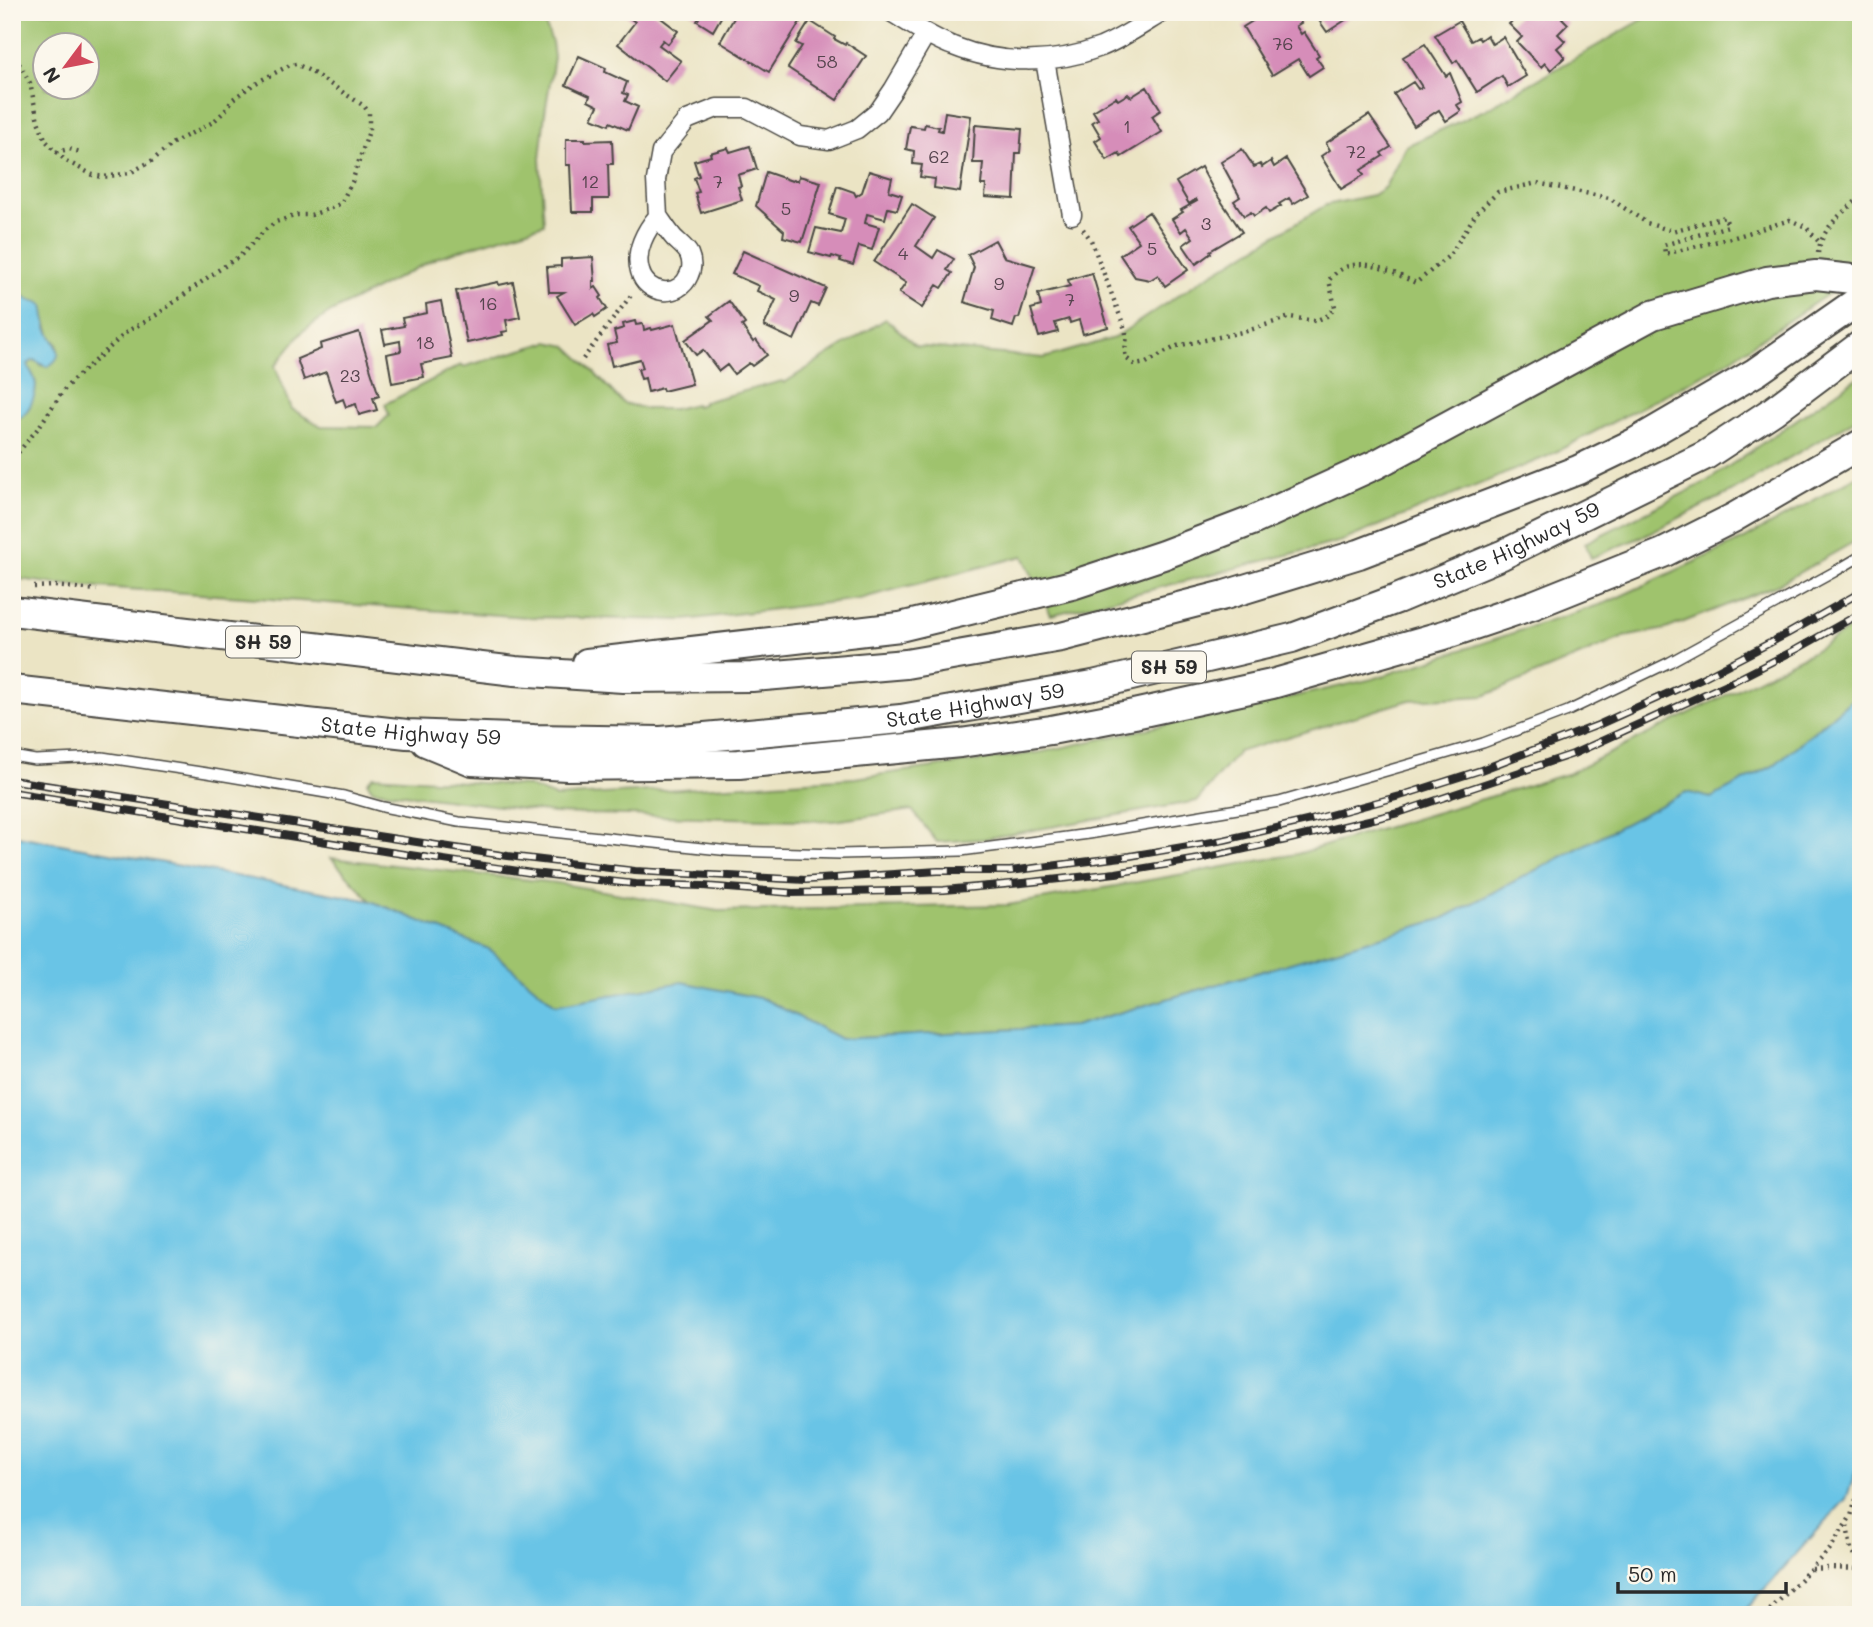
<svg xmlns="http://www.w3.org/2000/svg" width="1873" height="1627" font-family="Mali,sans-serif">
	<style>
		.green { fill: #9fc36d; stroke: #65774c; stroke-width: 2; fill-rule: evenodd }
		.water { fill: #69c4e6; stroke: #4a7888; stroke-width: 2 }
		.building { fill: #d68db9 }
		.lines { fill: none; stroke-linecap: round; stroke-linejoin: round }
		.lane-casing { stroke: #484742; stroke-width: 12 }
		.street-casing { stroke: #484742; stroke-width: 21 }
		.primary-casing { stroke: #484742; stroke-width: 32 }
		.path { stroke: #484742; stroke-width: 4.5; stroke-dasharray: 2 5; stroke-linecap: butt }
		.lane { stroke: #fff; stroke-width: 9 }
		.street { stroke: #fff; stroke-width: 18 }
		.primary { stroke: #fff; stroke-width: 28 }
		.rail-casing { stroke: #2b2b2b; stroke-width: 8 }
		.rail { stroke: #fbf7ec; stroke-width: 5; stroke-dasharray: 16; stroke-linecap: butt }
		.labels { text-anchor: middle; stroke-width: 5; stroke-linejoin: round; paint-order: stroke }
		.number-label { font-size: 18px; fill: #56444e }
		.shield { fill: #fbf7ec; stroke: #696865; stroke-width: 2 }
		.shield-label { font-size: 19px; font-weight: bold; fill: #2b2b2b }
		.street-label { font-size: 21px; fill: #2b2b2b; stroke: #fbf7ec }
	</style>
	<rect width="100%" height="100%" fill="#fbf7ec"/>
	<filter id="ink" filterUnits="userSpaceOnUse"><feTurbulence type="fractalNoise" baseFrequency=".0143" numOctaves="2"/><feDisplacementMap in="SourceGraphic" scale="14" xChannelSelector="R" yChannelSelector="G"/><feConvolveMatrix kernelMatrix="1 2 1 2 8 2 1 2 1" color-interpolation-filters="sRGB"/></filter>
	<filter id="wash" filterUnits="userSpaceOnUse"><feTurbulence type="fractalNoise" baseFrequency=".00686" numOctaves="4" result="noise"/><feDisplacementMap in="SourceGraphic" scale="28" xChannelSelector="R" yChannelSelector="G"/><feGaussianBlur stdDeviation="1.57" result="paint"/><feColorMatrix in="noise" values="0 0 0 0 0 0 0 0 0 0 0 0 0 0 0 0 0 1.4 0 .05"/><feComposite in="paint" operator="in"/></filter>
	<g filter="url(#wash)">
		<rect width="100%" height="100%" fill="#ebe4c4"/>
		<!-- green -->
		<path class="green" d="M12,12H547L545,24L552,42L554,57L545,113L540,159L544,224L438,257L331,312L303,331L275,366L292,409L321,426L377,427L389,415L385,404L461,365L463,367L548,342L567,346L585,363L623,403L646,409H674L695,404L696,406L703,404V402L782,381L784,383L886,319L916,346L1044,358L1114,338L1201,280L1326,205L1373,195L1385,187L1406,146L1484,110L1656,12H1861V272L1722,365L1548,456L1342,541L1051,615L1023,556L859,599L685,620L527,617L56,584L12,578V418L26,413C30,403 38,392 35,380C33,374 29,371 28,364L34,360L43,366L55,360C59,353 60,343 52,339C46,326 46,313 38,302C25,300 18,292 12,280ZM46,46H88V88H46Z
			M1861,375V416L1731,492L1639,538L1591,558L1585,543L1706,482Z
			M1861,474V538L1775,586L1666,629L1624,637L1484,696L1410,700L1238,752L1197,801L983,839L937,842L912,810L833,821L554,813L373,790L367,782L373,776L527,786L555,797L855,778L1042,752L1373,679L1608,602L1744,539Z
			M1861,622V692L1773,766L1711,798L1686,792L1442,919L1074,1026L841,1039L764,999L682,983L556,1005L489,949L371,901L331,858L557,883L718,911L1008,905L1297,854L1570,773L1810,653Z"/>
		<!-- water -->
		<path class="water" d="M12,280C17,289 22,298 32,301C44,304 33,299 43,305C45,313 45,321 47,328C53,343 69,355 47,367L34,360L28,364C29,371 34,374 35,381C38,390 31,408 24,414C21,418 18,418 13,419Z
			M1861,692V1417L1856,1425L1859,1463L1846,1499L1750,1605L1737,1615H12V835L371,901L489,949L556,1005L682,982L764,999L841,1039L1074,1026L1442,919L1686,792L1711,798L1773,766Z"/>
		<g id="blocks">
			<!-- building -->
			<path class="building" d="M622,12H653L678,31L668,44L663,40L659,45L681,61L665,81L618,44L635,22Z
				M690,12H724L713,31L697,21L699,18Z
				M735,12H784L800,22L769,72L720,42L734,18L732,16Z
				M1267,12H1295L1301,23L1296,26L1301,34L1304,32L1319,55L1316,57L1323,67L1309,76L1298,59L1272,75L1243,27Z
				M1322,12H1358L1327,32L1316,16Z
				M1522,12H1524L1529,17L1534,12H1568L1562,18L1568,24L1558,34L1565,41L1557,48L1565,57L1551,70L1545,63L1541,67L1517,42L1522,37L1509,24Z
				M810,21L835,37L834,39L845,45L846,43L866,56L837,100L788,68L802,46L796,43Z
				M1459,21L1471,41L1478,37L1480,40L1487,35L1492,44L1503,37L1526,76L1508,87L1502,76L1477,92L1457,60L1453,63L1435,35Z
				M1425,44L1446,76L1450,73L1462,102L1457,105L1461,111L1446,121L1439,110L1414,126L1394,94L1413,82L1418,89L1422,87L1403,57Z
				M579,56L606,68L605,72L627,82L623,93L628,95L625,101L638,107L628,130L610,122L609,125L592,118L598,106L588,101L590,96L566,85Z
				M1147,87L1161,110L1152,116L1162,132L1121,157L1119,153L1107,160L1095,141L1101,137L1092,122L1098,119L1093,111L1116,97L1118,100L1128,94L1131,97Z
				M945,112L971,116L960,192L934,188L935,179L920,177L922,165L913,164L914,151L906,149L910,126L924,128L925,124L939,127L938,130L942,131Z
				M1369,115L1391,147L1381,153L1383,156L1361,170L1364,175L1341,189L1321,156L1330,150L1326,143Z
				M975,125L1022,129L1020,153H1016L1014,199L985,197L986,185H981L983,163H973Z
				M566,139H585V141L612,140L613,164H608L609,199H593V212H572L570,165H566Z
				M750,146L757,169L738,175L741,186L738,187L742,200L701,213L695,193L699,192L694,178L699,176L694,161L711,156L710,153L728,148L730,152Z
				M1242,149L1254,167L1260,164L1262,167L1271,161L1274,167L1286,159L1308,195L1293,204L1289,198L1279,204L1281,206L1269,213L1266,208L1254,216L1251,212L1244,216L1234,201L1240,197L1221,162Z
				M1201,167L1213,189L1242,232L1210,251L1211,253L1196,264L1183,245L1193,238L1186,228L1181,232L1172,219L1183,212L1181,210L1197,201L1196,199L1189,204L1176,182Z
				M869,171L892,178L889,191L902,195L897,210L888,208L885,219L867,214L865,223L879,227L872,250L859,246L853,265L840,261L841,259L832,256L831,258L809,252L816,228L841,233L845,219L829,214L837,186L854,192L856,196L862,192Z
				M766,172L792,181L793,180L798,181L799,176L821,182L802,242L783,237L784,231L756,206Z
				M912,204L934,218L916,246L933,258L938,250L954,259L947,270L952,273L942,288L937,285L922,308L899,293L906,283L874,262Z
				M1149,212L1188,270L1165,286L1158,275L1150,280L1135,277L1120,255L1139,242L1128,226Z
				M995,240L1004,257L1035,266L1019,318H1016L1013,327L992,320L994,311L964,302L974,267L968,255Z
				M743,251L826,288L818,306L811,303L794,340L764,326L776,300L757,291L759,286L732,274Z
				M593,257L595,281H593V289L596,287L602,296L600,298L607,309L595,317L593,314L575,325L557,296L564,292H549L547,267L561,266V259Z
				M1092,273L1108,327L1083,334L1079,320L1070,323L1069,319L1055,323L1058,332L1039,337L1031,309L1041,306L1038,294L1070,286L1068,280Z
				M498,282L499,285L513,282L520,317L506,320L508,331L502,332L503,335L467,343L456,291Z
				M441,301L452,358L421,364L424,377L392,383L387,354L401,351L400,341L385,344L382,330L404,326L402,318L427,313L426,304Z
				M729,301L745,324L742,326L753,342L756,340L767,355L752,366L749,363L734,374L727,365L719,371L703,350L696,355L685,340L713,320L709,316Z
				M635,321L636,325L643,324L644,330L651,328L652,330L675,324L692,384L663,391L662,388L648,392L645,378L641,379L638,369L643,368L640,359L612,366L607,345L617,343L614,331L624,328L623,324Z
				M359,332L379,396L373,398L377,410L359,415L356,404L346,407L343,399L336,402L326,372L304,380L297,359L321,349L320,344Z"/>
		</g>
	</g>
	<g filter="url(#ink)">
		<use href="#blocks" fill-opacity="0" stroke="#484742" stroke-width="2"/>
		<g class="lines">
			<!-- lane casing -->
			<g class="lane-casing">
				<path id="lane" d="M12,756L35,760L102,757L207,773L344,796L383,807L459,822L730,851L840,854L961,851L1089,834L1279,802L1483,743L1568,711L1670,662L1834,572L1861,556"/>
			</g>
			<!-- street casing -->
			<g class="street-casing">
				<path id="street" d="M891,12C911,24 931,38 953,46C1000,65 1054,65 1101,47C1123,38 1143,24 1163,12
					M1045,60L1072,215
					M658,216L656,180L661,152L687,120L717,108H747L800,136L829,140L857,129L878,112L893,90L926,34
					M658,216C663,223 668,231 674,238C679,243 686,248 689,254C692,261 692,269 689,275C679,299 646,295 640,271C634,251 646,230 658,216Z"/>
			</g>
			<!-- primary casing -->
			<g class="primary-casing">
				<g id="primary">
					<path d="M12,611L515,671L623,678L752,677L906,664L1061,637L1225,595L1359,554L1521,492L1578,470L1634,443L1756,372L1861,299"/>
					<path d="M587,663L900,627L1072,585L1163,555L1252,521L1377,464L1653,315L1767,281L1816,275L1861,280"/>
					<path id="s1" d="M12,690L407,734L534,739L661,741L901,719L1093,685L1292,638L1397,599L1502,555L1706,455L1773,411L1861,345"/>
					<path d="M426,742L472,761L567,766L739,764L960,743L1051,730L1134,714L1272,684L1444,635L1533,605L1663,553L1733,518L1861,444"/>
				</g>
			</g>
			<!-- path -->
			<path class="path" d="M12,61L20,65L30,83L38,121L46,141L66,161L93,175L103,177L130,173L153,160L173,143L213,122L225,111L233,99L254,84L290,65L296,64L310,71L364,106L369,113V131L352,182L341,203L334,207L311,215H297L276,222L265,230L240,256L211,275L158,314L128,331L73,380L63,391L39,427L12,460
				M56,152L69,149L80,152
				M1083,229L1091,240L1125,329C1129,344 1123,346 1126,358L1135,365L1146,363L1177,346L1247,331L1290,317L1315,321L1329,315L1335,307L1329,280C1353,250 1387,270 1416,283L1450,255L1477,212L1498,192L1537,183L1609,198L1647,223L1672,231L1725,217L1728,226L1664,245L1665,254L1735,237L1790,220L1806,227L1820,243
				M1818,253C1822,227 1842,213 1861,197
				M583,359L632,294
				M34,587L54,586L97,590
				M1847,1526L1851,1549L1861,1564
				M1812,1569L1829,1568L1861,1569
				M1765,1615L1830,1549L1851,1516L1861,1483"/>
			<!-- lane -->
			<use href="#lane" class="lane"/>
			<!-- street -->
			<use href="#street" class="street"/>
			<!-- primary -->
			<use href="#primary" class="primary"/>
			<!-- rail casing -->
			<g class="rail-casing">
				<path id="rail" d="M12,780L508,856L635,871L806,880L938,871H1010L1130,856L1224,840L1311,820L1400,796L1481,770L1598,725L1704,677L1787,634L1861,592
					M12,792L390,852L532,873L636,884L703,886L793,893L944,890L1022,883L1116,873L1199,859L1286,840L1398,813L1573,754L1734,681L1797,649L1861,613"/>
			</g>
			<!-- rail -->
			<use href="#rail" class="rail"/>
		</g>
	</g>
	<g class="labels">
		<!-- number labels -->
		<g class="number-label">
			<text x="1283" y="50">76</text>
			<text x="827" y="68">58</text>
			<text x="1127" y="133">1</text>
			<text x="1356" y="158">72</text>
			<text x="939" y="163">62</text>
			<text x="590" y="188">12</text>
			<text x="718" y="188">7</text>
			<text x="786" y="215">5</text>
			<text x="1206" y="230">3</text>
			<text x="1152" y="255">5</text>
			<text x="903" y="260">4</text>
			<text x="999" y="290">9</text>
			<text x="794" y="302">9</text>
			<text x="1070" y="306">7</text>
			<text x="488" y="310">16</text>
			<text x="425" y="349">18</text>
			<text x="350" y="382">23</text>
		</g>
		<!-- shield labels -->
		<g class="shield">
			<rect x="226" y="626.5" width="74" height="31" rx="5"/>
			<rect x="1132" y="651.5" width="74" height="31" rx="5"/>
		</g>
		<g class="shield-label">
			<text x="263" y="649">SH 59</text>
			<text x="1169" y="674">SH 59</text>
		</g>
		<!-- street labels -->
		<g class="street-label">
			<text dy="7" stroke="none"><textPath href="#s1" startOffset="1535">State Highway 59</textPath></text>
			<text dy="7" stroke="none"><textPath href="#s1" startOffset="968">State Highway 59</textPath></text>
			<text dy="7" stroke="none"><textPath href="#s1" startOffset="401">State Highway 59</textPath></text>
		</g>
	</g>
	<!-- margin -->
	<rect width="1873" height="1627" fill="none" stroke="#fbf7ec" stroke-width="42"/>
	<!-- north arrow -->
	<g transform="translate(66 66) rotate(238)"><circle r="33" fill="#fbf7ec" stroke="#a8a59f" stroke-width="2"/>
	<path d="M0-5L12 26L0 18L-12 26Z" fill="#d1495b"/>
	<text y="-10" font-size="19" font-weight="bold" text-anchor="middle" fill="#2b2b2b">N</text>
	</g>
	<!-- scale -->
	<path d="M1618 1582v10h168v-10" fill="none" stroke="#2b2b2b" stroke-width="3.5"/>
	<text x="1628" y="1582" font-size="21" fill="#2b2b2b" stroke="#fbf7ec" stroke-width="5" paint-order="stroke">50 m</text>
</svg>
